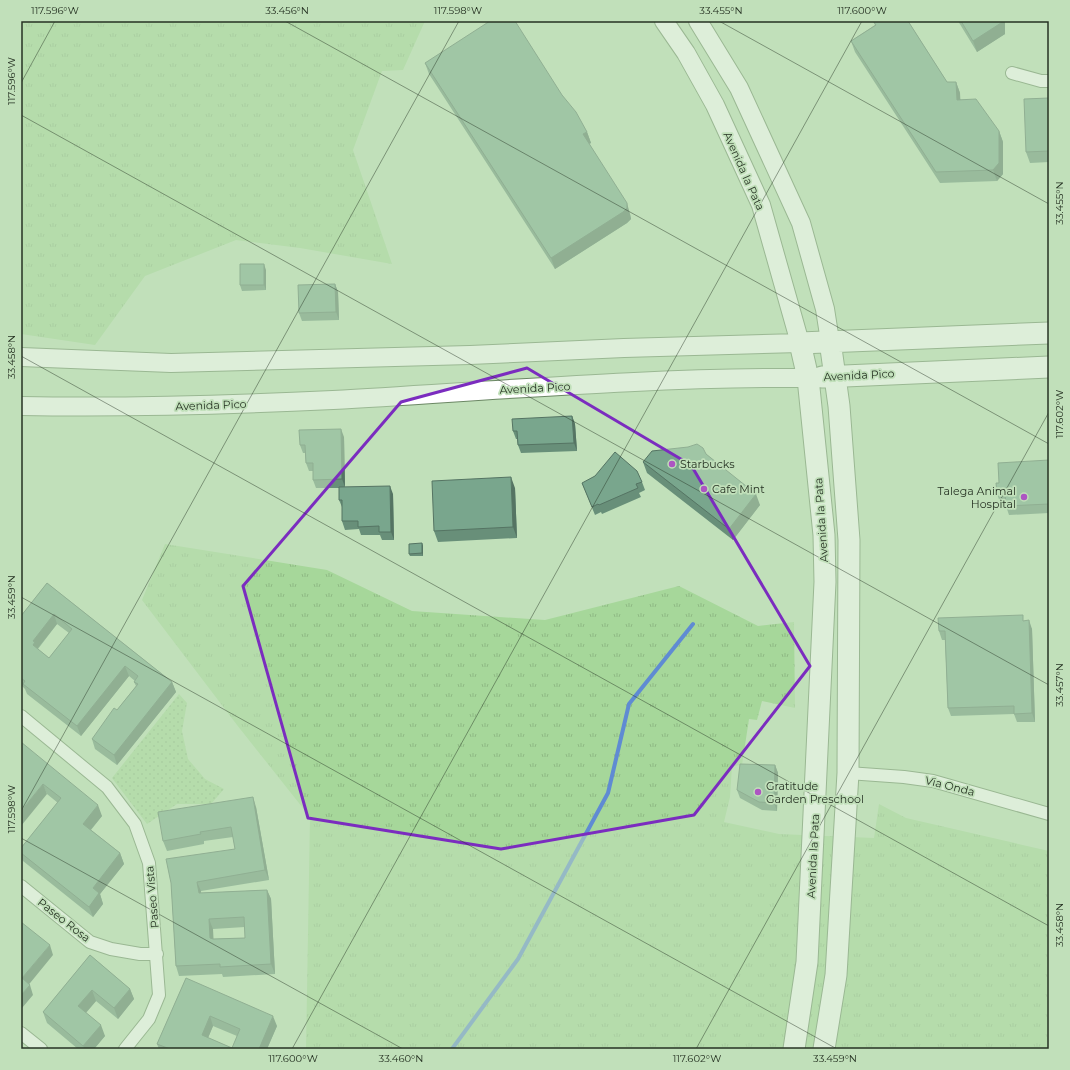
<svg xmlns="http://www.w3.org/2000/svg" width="1070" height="1070" font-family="Montserrat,sans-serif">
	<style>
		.grass { fill: url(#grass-tufts) }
		.park { fill: url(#park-dots) }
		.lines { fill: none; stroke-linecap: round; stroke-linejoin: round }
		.stream { stroke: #5f8bd3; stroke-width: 4 }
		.minor-casing { stroke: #6b8764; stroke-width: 14 }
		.secondary-casing { stroke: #6b8764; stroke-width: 20 }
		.trunk-casing { stroke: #6b8764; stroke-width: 23 }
		.minor { stroke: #fff; stroke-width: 12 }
		.secondary { stroke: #fff; stroke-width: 18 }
		.trunk { stroke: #fff; stroke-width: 21 }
		.wall { fill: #688f79; fill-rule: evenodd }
		.shaded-wall { fill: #557463 }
		.building { fill: #79a68d; stroke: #557463; fill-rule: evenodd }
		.marked { fill: none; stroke: #7b2cbf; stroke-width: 3; stroke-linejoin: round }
		.ticks { fill: none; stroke: #263223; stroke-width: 1; stroke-opacity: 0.45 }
		.poi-dot { fill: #ad55c2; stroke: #c1e0ba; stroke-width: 1.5 }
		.labels { text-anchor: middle; stroke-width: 3.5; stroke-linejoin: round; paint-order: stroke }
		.street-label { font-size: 11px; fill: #263223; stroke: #c1e0ba }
		.poi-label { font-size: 11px; fill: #263223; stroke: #c1e0ba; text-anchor: start }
		.neatline { fill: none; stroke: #263223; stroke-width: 1.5 }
		.ticks-label { font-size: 10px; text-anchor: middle; fill: #263223 }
	</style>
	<defs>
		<pattern id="grass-tufts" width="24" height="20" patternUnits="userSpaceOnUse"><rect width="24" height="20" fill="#a6d79a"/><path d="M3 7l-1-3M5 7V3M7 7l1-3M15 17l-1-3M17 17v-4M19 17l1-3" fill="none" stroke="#8fb984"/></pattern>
		<pattern id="park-dots" width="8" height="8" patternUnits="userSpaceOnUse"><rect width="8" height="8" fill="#a6d79a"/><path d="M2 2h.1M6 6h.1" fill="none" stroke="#8fb984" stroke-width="1.8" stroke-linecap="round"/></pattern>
	</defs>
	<rect width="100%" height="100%" fill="#c1e0ba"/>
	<!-- grass -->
	<path class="grass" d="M21,21H425L403,70L382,71L353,150L392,264L300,248L236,240L145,276L95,345L21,334Z
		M165,544L327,570L412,611L545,620L679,586L758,626L794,622L795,708L762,701L757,720L749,719L742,765L732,766L730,797L724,822L779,834L874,838L879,804L906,818L1049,851V1049H306L310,817L237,725L142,600Z"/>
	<!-- park -->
	<path class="park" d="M179,694L187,703L182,731L188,759L205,779L224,789L211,804H177L147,824L112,778Z"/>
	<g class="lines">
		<!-- stream -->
		<path class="stream" d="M452,1049L518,959L608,793L629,704L693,624"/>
		<!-- minor casing -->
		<g class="minor-casing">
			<path id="minor" d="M1012,73L1041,81H1049
				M21,716L107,787L135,824L149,863L159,995L149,1019L125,1049
				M848,773L904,777L933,781L1049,814
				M21,886L90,942L111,949L140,954H157
				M21,1033L41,1049"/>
		</g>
		<!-- secondary casing -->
		<g class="secondary-casing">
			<path id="secondary" d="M698,21L739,88L801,223L825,309L830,341
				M21,357L171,363L470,355L624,348L800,343L761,205L715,105L686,53L664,21
				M21,406C125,408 229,405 333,400C491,391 649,377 808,378"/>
		</g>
		<!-- trunk casing -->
		<g class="trunk-casing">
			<path id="trunk" d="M822,377L1049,367
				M794,1049L807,962L825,582L824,535L808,378L800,343L1049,333
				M824,1049L836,975L848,773L849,540L839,406L830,341"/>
		</g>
		<!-- minor -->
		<use href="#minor" class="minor"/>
		<!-- secondary -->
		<use href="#secondary" class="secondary"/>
		<!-- trunk -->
		<use href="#trunk" class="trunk"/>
	</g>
	<!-- wall -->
	<path class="wall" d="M873,21H908L947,82H956L960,93V99L999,131L1003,142V174L997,181L940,183L855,52L851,41L875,25Z
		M958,21H1005V34L977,52Z
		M425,63L587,132L591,143L589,144L630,214L631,219L627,223L555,269L429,74Z
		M1049,98V162L1030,163L1026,152Z
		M266,270V290L242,291L240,285Z
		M335,284L338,292L339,320L302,321L299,313Z
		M572,416L575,424L577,451L521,453L518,445L517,439H516L513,431Z
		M344,437L345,487L393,494L394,540H382L380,535H361L359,529L345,530L342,521V507L339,500V488H316L313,480V471H309L306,463L305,453H303L300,445Z
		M706,454L760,505L733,540L647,473L643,462Z
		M1049,460V513L1009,515L1006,506V502H1000L997,494L999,483Z
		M642,482L645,490L639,493L641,497L602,514L601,512L595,515L582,483Z
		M515,488L517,538L438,542L434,531Z
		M422,543L423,546V556H410L409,554Z
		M47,583L172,682L176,692L117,765L95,749L92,739L117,710L136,686L134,682L135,681L129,676L81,736L27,694L25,689L21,685V616ZM57,624L69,633L49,658L38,649Z
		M1025,621L1032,629L1035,722H1017L1014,714L951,716L948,708L945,640H942L939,631Z
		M21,742L102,816L91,830L120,853L124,864L100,894L103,904L93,917L23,861L21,857V848L58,803L47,794Z
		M775,765L778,773L777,811L762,810L740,798L737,790Z
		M256,807L269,880L201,891V893L267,890L271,899L275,974L223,977L222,974L179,976L176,966L171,883L235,849L233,837L204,841V844L167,851L163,841ZM245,927V938L213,939V929Z
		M90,955L130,989L134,999L118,1019L96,1001L86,1013L105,1036L94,1049H78L47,1023L43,1012Z
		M186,978L277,1026L267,1049H159L157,1044ZM213,1026L237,1036L232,1048L208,1038Z"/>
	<!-- shaded-wall -->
	<path class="shaded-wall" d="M1001,21H1005V34L977,52L973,41Z
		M956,82L960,93L961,111L957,100Z
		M999,131L1003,142V174L997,181L993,170Z
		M587,132L591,143L586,145L583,134Z
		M627,203L630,214L631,219L627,223L555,269L551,258Z
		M264,264L266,270V290L264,285Z
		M335,284L338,292L339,320L336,312Z
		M572,416L575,424L577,451L574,443Z
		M341,429L344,437L345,487L342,479Z
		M511,477L515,488L517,538L513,527Z
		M390,486L393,494L394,540L391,532Z
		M756,494L760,505L733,540L729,529Z
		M422,543L423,546V556L422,553Z
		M54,614L57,624L37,649L33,645V641Z
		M1029,620L1032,629L1035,722L1032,713Z
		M125,666L129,676L81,736L77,726Z
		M172,682L176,692L117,765L114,755Z
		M775,765L778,773L777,811L774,803Z
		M43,784L47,794L21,826V811Z
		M253,797L256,807L269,880L265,870Z
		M98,805L102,816L87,834L83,824Z
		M120,853L124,864L100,894L103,904L93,917L89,907L93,888Z
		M197,882L201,891L202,903L199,893Z
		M267,890L271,899L275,974L271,964Z
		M209,919L213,929L214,948L210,938Z
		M50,945L53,955L26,988L22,978Z
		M30,985L33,995L22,1008L21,1005V995Z
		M130,989L134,999L118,1019L114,1008Z
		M92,990L96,1001L82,1017L78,1006Z
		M210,1016L213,1026L205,1045L202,1035Z
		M273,1016L277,1026L267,1049H259Z
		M101,1025L105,1036L94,1049H85L83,1046Z"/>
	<!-- building -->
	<path class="building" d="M490,21H515L562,95L576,112L587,132L583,134L627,203V208L623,212L551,258L425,63Z
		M873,21H908L947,82H956L957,100L976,99L999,131V163L993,170L936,172L851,41L876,25Z
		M961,21H1001V23L973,41Z
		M1049,98V151L1026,152L1024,99Z
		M240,264H264V285H240Z
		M335,284L336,312L299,313L298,285Z
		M572,416L574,443L518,445L517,431H513L512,419Z
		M341,429L342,479L313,480V463H306L305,445H300L299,430Z
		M697,444L703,448L706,454L756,494L729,529L643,462L652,451L688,447Z
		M615,452L637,471L642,482L636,484L638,488L599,505L598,504L592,507L582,483L595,476Z
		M1049,460V504L1006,506L1005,493L997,494L996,483H999L998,463Z
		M511,477L513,527L434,531L432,481Z
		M390,486L391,532H379V526L358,527V521H342V500H339V487Z
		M422,543V553L409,554V544Z
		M47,583L172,682L114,755L92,739L114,708L117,710L138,684L134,682L138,676L125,666L77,726L23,684L25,681L21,678V616ZM54,614L72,629L49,658L33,645L35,642L33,641Z
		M1023,615V621L1029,620L1032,713L1014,714V706L948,708L945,631H939L938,618Z
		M21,742L98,805L83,824L120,853L93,888L99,893L89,907L21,853V848L61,798L43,784L21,811Z
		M740,764L775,765L774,803L759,802L737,790Z
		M253,797L265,870L197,882L199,893L267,890L271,964L220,967V964L176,966L171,883L166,859L235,849L231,827L200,832L201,834L163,841L158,812ZM244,917L245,938L213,939L210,938L209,919Z
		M21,922L50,945L22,978L30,985L21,995Z
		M90,955L130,989L114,1008L92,990L78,1006L101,1025L83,1046L43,1012Z
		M186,978L273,1016L259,1049H170L157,1044ZM210,1016L240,1029L232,1048L202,1035Z"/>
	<!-- marked area -->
	<path d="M0 0H1070V1070H0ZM527,368L691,465L810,666L694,815L501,849L308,818L243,586L401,402Z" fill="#c1e0ba" fill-opacity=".55" fill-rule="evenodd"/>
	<path class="marked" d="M527,368L691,465L810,666L694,815L501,849L308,818L243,586L401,402Z"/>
	<!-- ticks -->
	<path class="ticks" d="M285,21L1049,444M719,21L1049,204M21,83L55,21M21,115L1049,685M21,356L1049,926M21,597L837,1049M21,811L459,21M21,838L403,1049M292,1049L862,21M696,1049L1049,412"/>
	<!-- markers -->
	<g class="poi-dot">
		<circle cx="672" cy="464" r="4"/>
		<circle cx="704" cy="489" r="4"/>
		<circle cx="1024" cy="497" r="4"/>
		<circle cx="758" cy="792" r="4"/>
	</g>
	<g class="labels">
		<!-- street labels -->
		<g class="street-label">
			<text transform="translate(744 171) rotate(66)" y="4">Avenida la Pata</text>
			<text transform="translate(859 375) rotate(-3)" y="4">Avenida Pico</text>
			<text transform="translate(535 388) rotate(-3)" y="4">Avenida Pico</text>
			<text transform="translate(211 405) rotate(-2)" y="4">Avenida Pico</text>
			<text transform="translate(821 520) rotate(-94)" y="4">Avenida la Pata</text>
			<text transform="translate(950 786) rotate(14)" y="4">Via Onda</text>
			<text transform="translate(813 856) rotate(-87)" y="4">Avenida la Pata</text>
			<text transform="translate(152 897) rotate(-95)" y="4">Paseo Vista</text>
			<text transform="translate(64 920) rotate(38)" y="4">Paseo Rosa</text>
		</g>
		<!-- poi labels -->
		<g class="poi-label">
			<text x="680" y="468">Starbucks</text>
			<text x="712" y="493">Cafe Mint</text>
			<text x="1016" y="495" text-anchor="end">Talega Animal<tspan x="1016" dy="13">Hospital</tspan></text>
			<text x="766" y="790">Gratitude<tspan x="766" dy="13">Garden Preschool</tspan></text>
		</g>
	</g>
	<!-- border -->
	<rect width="1070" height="1070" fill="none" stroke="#c1e0ba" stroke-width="44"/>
	<rect x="22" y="22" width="1026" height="1026" class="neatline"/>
	<g class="ticks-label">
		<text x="55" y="14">117.596°W</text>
		<text x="287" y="14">33.456°N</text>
		<text x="458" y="14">117.598°W</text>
		<text x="721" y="14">33.455°N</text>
		<text x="862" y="14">117.600°W</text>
		<text transform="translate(11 81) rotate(-90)" y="4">117.596°W</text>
		<text transform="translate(1059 203) rotate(-90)" y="4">33.455°N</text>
		<text transform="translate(11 357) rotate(-90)" y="4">33.458°N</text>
		<text transform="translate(1059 414) rotate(-90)" y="4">117.602°W</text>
		<text transform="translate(11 597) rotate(-90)" y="4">33.459°N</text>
		<text transform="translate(1059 685) rotate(-90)" y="4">33.457°N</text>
		<text transform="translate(11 809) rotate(-90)" y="4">117.598°W</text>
		<text transform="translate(1059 925) rotate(-90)" y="4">33.458°N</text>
		<text x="293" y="1062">117.600°W</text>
		<text x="401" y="1062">33.460°N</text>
		<text x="697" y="1062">117.602°W</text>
		<text x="835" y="1062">33.459°N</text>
	</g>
</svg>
